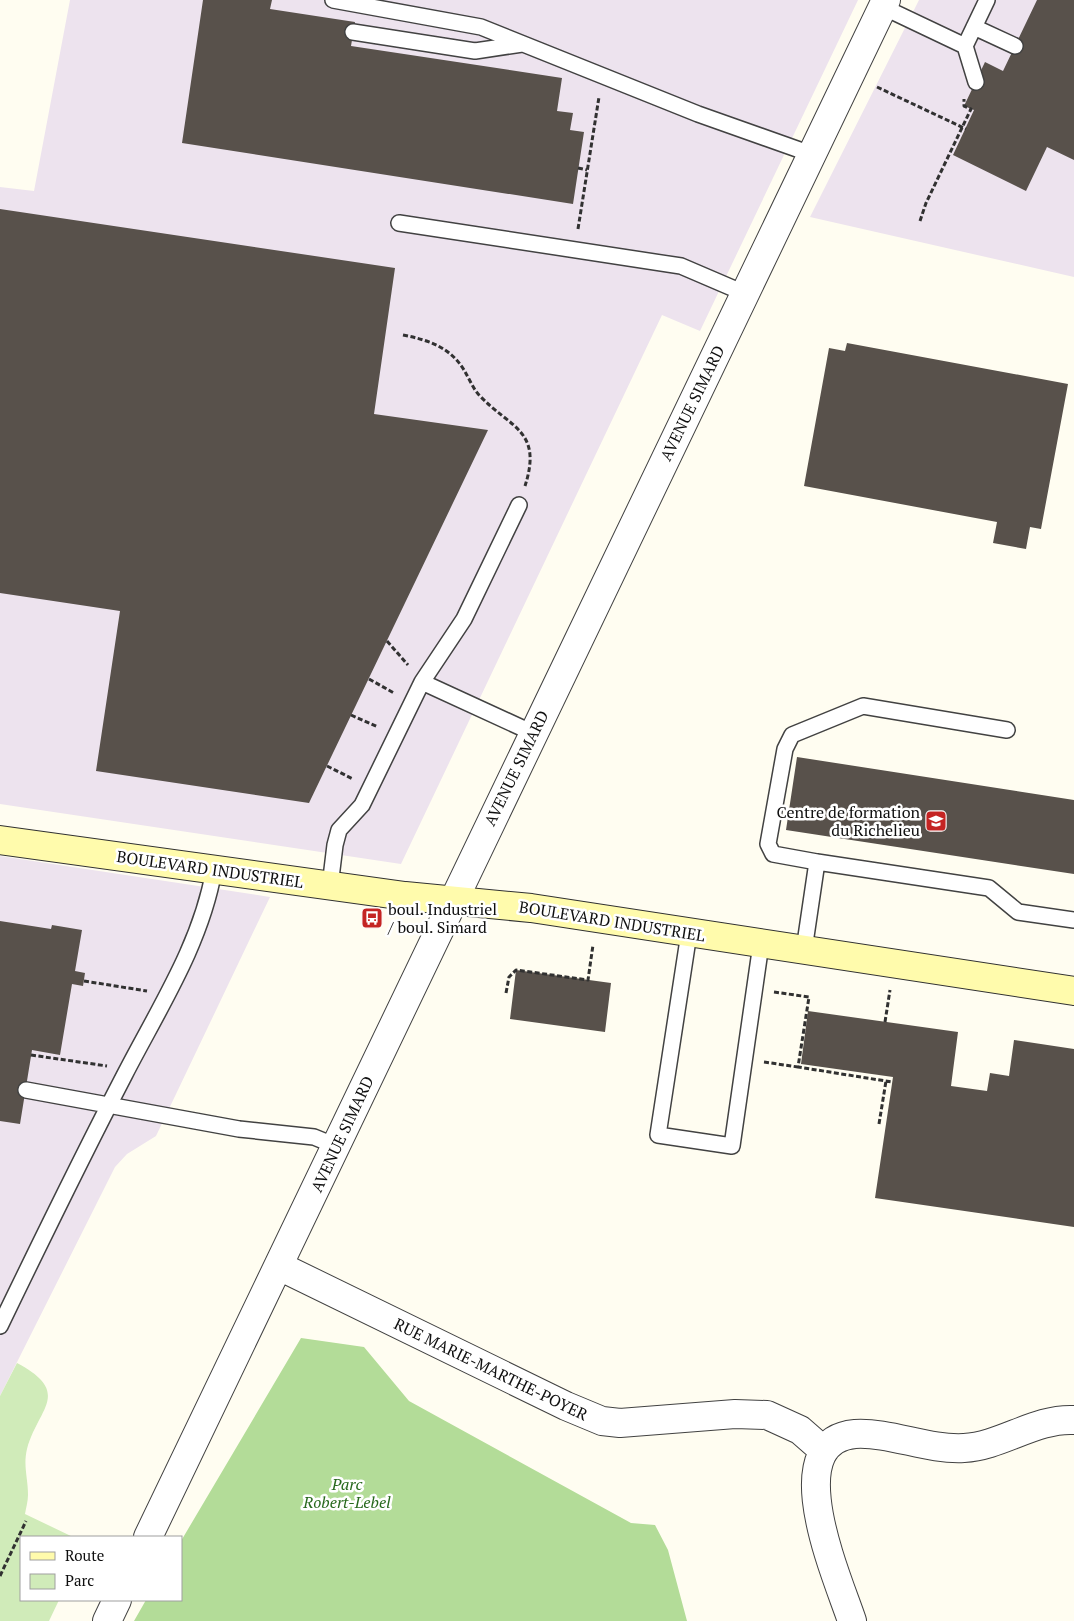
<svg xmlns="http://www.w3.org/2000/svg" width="1074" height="1621" font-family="'PT Serif',serif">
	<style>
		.industrial { fill: #ede3ee }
		.green { fill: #d0ebb9 }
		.forest { fill: #b3dc98 }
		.building { fill: #58514b }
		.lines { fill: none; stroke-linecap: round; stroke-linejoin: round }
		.lane-casing { stroke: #424242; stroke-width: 18 }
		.street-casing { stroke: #424242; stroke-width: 30 }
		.secondary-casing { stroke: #313131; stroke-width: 30 }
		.path { stroke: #313131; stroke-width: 3; stroke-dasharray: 5 2.5; stroke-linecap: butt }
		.lane { stroke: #fff; stroke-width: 15 }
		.street { stroke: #fff; stroke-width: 28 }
		.secondary { stroke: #fffbac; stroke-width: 28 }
		.labels { text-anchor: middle; stroke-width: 5; stroke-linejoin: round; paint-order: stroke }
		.street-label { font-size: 16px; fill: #0f0f0f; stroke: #fff }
		.poi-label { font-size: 16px; fill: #0f0f0f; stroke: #fff; text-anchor: end }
		.park-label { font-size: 16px; font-style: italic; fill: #28691d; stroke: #fff }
	</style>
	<rect width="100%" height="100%" fill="#fffdf1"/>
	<!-- industrial -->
	<path class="industrial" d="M70,0H858L700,331L662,315L401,864L0,804V187L34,191Z
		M919,0H1074V277L810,217Z
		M0,856L270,897L156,1136L127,1154L115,1167L0,1396Z"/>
	<!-- green -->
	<path class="green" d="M17,1363C73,1393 38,1408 27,1449C23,1466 28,1478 28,1495C28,1501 26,1508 25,1514L73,1537H21V1600H59L49,1621H0V1396Z"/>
	<!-- forest -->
	<path class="forest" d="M301,1338L364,1347L409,1401L631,1523L655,1525L668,1550L687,1621H134L146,1600H181V1541Z"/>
	<!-- building -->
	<path class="building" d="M203,0H272L270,9L355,22L351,46L562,78L557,111L573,113L570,130L584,132L573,204L182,143Z
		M1037,0H1074V160L1047,147L1026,191L953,155L974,110L964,106L985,62L1003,71Z
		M0,209L395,268L374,414L488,430L309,803L96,771L120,611L0,593Z
		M847,343L1068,384L1041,529L1030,527L1026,549L993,543L997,522L804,486L829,348L845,351Z
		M797,757L1074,800V874L786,830Z
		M0,921L51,929L52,925L82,930L75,971L85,973L83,986L72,984L60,1055L32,1050L20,1124L0,1121Z
		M516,970L611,983L605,1032L510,1019Z
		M808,1011L958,1032L951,1086L987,1091L990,1073L1009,1076L1014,1040L1074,1049V1227L875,1198L893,1077L801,1064Z"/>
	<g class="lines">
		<!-- lane casing -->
		<g class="lane-casing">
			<path id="lane" d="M333,0L481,27L698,114L811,154
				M883,7L965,46L987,0
				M974,27L1015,46
				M353,32L475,51L522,44
				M965,46L976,82
				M399,223L681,266L744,293
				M422,682L464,619L519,505
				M817,862L773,854L768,844L785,749L792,735L863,706L1007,730
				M330,886L335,845L339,830L362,805L422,682L533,733
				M689,933L658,1135L732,1146L761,944
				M804,950L817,862L989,888L1018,912L1074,920
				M26,1090L239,1129L314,1137L336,1146
				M0,1326C41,1241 82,1157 125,1074C159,1008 201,944 214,870"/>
		</g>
		<!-- street casing -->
		<g class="street-casing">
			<path id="street" d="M279,1266L566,1406L602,1421L620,1423L735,1414L767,1415L800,1430L824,1451
				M148,1537L886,0
				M107,1621L117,1600
				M852,1621C839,1581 776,1441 855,1434C891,1432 927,1450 964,1448C1002,1446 1035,1418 1074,1420"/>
		</g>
		<!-- secondary casing -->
		<g class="secondary-casing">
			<path id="secondary" d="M0,840L405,896L531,908L1074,991"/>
		</g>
		<!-- path -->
		<path class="path" d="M877,87L966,129
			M578,168L587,170
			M920,221L926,203L971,109L964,106V99
			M578,229L599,97
			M403,335C428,340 450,347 464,370C469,378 473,389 480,396C510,428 543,430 525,486
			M387,641L408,665
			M369,679L394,693
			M351,715L378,727
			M327,766L353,779
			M84,981L147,991
			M774,992L809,997L798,1067L892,1082
			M506,993L509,977L516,970L588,980L593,945
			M885,1022L890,990
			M31,1055L107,1066
			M764,1062L798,1067
			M879,1124L886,1081
			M0,1576L26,1521"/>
		<!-- lane -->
		<use href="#lane" class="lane"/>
		<!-- street -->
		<use href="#street" class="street"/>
		<!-- secondary -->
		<use href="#secondary" class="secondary"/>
	</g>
	<!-- icons -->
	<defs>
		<g id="school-square" transform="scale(1.125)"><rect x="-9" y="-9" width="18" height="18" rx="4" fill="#c42423" stroke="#fff"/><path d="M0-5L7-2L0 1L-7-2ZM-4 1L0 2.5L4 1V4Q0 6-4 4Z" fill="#fff"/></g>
		<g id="bus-square" transform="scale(1.125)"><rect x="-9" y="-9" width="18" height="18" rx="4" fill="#c42423" stroke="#fff"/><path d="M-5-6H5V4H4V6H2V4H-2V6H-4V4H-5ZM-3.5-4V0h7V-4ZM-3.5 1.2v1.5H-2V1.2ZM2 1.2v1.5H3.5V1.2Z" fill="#fff"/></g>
	</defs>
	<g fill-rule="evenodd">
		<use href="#school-square" x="936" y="821"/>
		<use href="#bus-square" x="372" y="918"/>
	</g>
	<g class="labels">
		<!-- street labels -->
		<g class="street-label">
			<text transform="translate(692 403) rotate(-64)" y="6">AVENUE SIMARD</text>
			<text transform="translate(516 768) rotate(-64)" y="6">AVENUE SIMARD</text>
			<text transform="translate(210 869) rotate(8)" y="6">BOULEVARD INDUSTRIEL</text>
			<text transform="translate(612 921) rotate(9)" y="6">BOULEVARD INDUSTRIEL</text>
			<text transform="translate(342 1134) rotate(-65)" y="6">AVENUE SIMARD</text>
			<text transform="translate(491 1369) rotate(26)" y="6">RUE MARIE-MARTHE-POYER</text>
		</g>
		<!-- poi labels -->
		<g class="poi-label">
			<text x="920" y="818">Centre de formation<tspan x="920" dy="18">du Richelieu</tspan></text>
			<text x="388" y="915" text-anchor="start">boul. Industriel<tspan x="388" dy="18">/ boul. Simard</tspan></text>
		</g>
		<!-- park labels -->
		<g class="park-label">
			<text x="347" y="1490">Parc<tspan x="347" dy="18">Robert-Lebel</tspan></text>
		</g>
	</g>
	<!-- legend -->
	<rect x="20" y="1536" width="162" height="65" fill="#ffffff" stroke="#9f9f9f"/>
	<rect x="30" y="1552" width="25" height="8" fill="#fffbac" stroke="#9f9f9f"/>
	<text x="65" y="1561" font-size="15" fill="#0f0f0f">Route</text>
	<rect x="30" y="1574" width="25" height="15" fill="#d0ebb9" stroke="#9f9f9f"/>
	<text x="65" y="1586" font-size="15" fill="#0f0f0f">Parc</text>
</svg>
